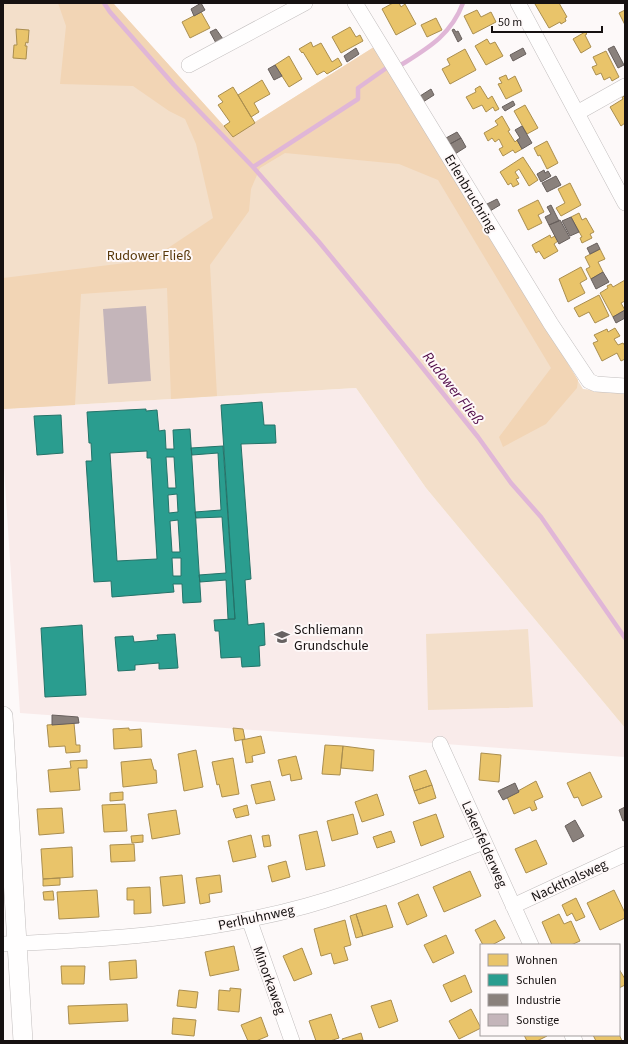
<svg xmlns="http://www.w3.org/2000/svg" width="628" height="1044" font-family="'Source Sans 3',sans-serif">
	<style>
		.built { fill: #f9ebea }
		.green { fill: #f3dfca }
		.forest { fill: #f2d5b5 }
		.homes { fill: #e9c46a; stroke: #aa8e4f }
		.schools { fill: #2a9d8f; stroke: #247369; fill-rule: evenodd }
		.industry { fill: #8a817c; stroke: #675f5c }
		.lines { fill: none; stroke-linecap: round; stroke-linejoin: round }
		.stream { stroke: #e0b6d7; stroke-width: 4.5 }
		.building { fill: #c4b5ba }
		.minor-casing { stroke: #c2bebe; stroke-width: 16 }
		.tertiary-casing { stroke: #c2bebe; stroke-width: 20 }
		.minor { stroke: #fffefe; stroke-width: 15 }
		.tertiary { stroke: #fffefe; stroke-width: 19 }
		.labels { text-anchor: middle; stroke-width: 4; stroke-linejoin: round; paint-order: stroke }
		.street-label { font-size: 14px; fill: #161111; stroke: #fef8f8 }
		.park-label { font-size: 14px; fill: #59380a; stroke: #fef8f8 }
		.poi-label { font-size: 14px; fill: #161111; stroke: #fef8f8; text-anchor: start }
		.water-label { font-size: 15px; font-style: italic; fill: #4f0947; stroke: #fef8f8 }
	</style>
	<rect width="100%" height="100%" fill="#fdf9f9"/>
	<!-- built -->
	<path class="built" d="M356,388L426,488L625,728V757L20,713L3,453V409Z"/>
	<!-- green -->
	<path class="green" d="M3,3H113L233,136L374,47L583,389L625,393V728L426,488L356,388L3,409Z
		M528,629L533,707L428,710L426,634Z"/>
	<!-- forest -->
	<path class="forest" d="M58,3H113L233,136L374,47L578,380L577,388L546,424L503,447L499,437L551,368L438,180L399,164L285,153L260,168L251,189L249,211L210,265L217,396L171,399L167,288L81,294L75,405L3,409V278L150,260L213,218L196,144L185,119L169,111L133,86L60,84L66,26Z"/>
	<!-- homes -->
	<path class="homes" d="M393,3H399L401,7L405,4L416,24L396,35L382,9Z
		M537,3H559L567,17L565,18L566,21L561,24L560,22L549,28L535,4Z
		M477,10L481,17L491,12L496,22L473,34L464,16Z
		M625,10V25L619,13Z
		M201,12L210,28L190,38L182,22Z
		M436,18L442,30L427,37L421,25Z
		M350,27L356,37L360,35L363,41L341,53L332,37Z
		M16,29L29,30L28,43L26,42L25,46H27L26,59L13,58L14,45H17Z
		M585,32L587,34L585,35L591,47L581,53L573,39Z
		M487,39L490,44L495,42L503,56L486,65L475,46Z
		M311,42L313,47L321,43L332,62L338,58L342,65L327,74L324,71L317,75L303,52L302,53L299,49Z
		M465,49L476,70L450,84L442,69L450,65L447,59Z
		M606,51L619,77L612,81L610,77L604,80L601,73L596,75L592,67L597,65L593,57Z
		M289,56L302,79L289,87L275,65Z
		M506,75L508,80L515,76L522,91L506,99L498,84L502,83L499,78Z
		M262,80L270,94L254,103L259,112L251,117L238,95Z
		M480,86L488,99L492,96L499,109L495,111L493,107L486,112L482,105L473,109L466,97L476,92L475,89Z
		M233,87L255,123L233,137L224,126L230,122L218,105L223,102L218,96Z
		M625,96V123L621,126L610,107L623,99L622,97Z
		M525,105L538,128L527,134L514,111Z
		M502,116L510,130L508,131L515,142L517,140L522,149L515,153L513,150L503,156L499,149L503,147L499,139L495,142L492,138L488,141L484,133L498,125L495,121Z
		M547,141L558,163L547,169L540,155L538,156L534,148Z
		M523,157L538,180L529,186L519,169L515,172L519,178L516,179L519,184L513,187L511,183L508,185L500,172Z
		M570,183L581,205L561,216L556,208L565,203L558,189Z
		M538,200L544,212L538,215L542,223L528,230L518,210Z
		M579,213L582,220L586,218L594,232L590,234L592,238L582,243L580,238L582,237L571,217Z
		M550,235L551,238L555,236L558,241L554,244L558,251L544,259L539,251L536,253L532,245Z
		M600,249L605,259L598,262L603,272L591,279L586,269L590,267L585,257Z
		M581,267L587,279L580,283L585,293L568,302L559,279Z
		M625,280V301L621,303L625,310L613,317L600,293L608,288L607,286L611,284L613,287Z
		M599,295L609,316L595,323L589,312L579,317L574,308Z
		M615,328L620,336L614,339L618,345L623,343L625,346V359L621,361L617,353L602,361L593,343L598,341L594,335L607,329L608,332Z
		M74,723L76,745H80V752L66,753L65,746L49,747L47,725Z
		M129,728V730L141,729L142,747L114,749L113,729Z
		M233,728L243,729L245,739L235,741Z
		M261,736L265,753L252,756L253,762L246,763L242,740Z
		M325,745L343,746L340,775L322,774Z
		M343,746L374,750L373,771L341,768Z
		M196,750L203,787L184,791L178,754Z
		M481,753L501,755L499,782L479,780Z
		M296,756L302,779L291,781L290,774L282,776L278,760Z
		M233,758L239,794L222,797L219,784L217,785L212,762Z
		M151,759L154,770H156L157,783L123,787L121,762Z
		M87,760V768H78L80,790L50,792L48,770L71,768L70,761Z
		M426,770L432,785L414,791L409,776Z
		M590,772L602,797L582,806L578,797L574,798L567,783Z
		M270,781L275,800L256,804L251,785Z
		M536,781L543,797L534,801L537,809L532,811L530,807L514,814L507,797Z
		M432,785L436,798L419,804L414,791Z
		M123,792V800L110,801V793Z
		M377,794L384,815L362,822L355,802Z
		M125,804L127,831L104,832L102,805Z
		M247,805L249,815L236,818L233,809Z
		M62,808L64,833L39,835L37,809Z
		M176,810L180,834L152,839L148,814Z
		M353,814L358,834L332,841L327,821Z
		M436,814L444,837L421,846L413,822Z
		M317,831L325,866L306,870L299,835Z
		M391,831L395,842L377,848L373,837Z
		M143,835V842L132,843L131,836Z
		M251,835L256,857L233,862L228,841Z
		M269,835L271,846L264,847L262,836Z
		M536,840L547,864L526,873L515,849Z
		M134,844L135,861L111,862L110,845Z
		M72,847L73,877L43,879L41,849Z
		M286,861L290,877L272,882L268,866Z
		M470,871L481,896L444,912L433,887Z
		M182,875L185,903L163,906L160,877Z
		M220,875L222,892L209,894L210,902L200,904L196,878Z
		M60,878V885L43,886V879Z
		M150,887L151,913L134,914V900H127V888Z
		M97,890L99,917L59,919L57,892Z
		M614,890L625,913V918L600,930L587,903Z
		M53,891L54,900H44L43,892Z
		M418,894L427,916L407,925L398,903Z
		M576,898L585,917L576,921L572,913L567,916L562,905Z
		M386,905L393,927L363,936L356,914Z
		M356,914L363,936L356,938L350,916Z
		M559,914L564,924L571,921L580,941L571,945H552L542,922Z
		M345,920L351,945L344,947L348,960L334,964L331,953L321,956L314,929Z
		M495,920L505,938L492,945H483L475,930Z
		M446,935L454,953L433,963L424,945Z
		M234,946L239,970L210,976L205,952Z
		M302,948L312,974L294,981L283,956Z
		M136,960L137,978L110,980L109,962Z
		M61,966H85L84,984H62Z
		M619,969L625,979V985L619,988Z
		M465,975L472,992L451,1002L443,985Z
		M230,988L241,989L239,1012L218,1010L219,990L230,991Z
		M179,990L198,992L196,1008L177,1006Z
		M391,1000L398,1021L379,1028L371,1006Z
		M127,1004L128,1021L69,1024L68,1006Z
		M471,1009L481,1028L459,1039L449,1021Z
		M331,1014L339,1038L330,1041H316L309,1021Z
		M261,1017L268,1036L256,1041H248L241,1025Z
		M173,1018L196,1020L194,1036L172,1034Z
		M361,1033L363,1040L343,1041L342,1039Z
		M619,1034L622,1041H596L593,1035Z
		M524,1035H547V1036L537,1041H527Z"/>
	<!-- schools -->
	<path class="schools" d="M262,402L264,425H275L276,443L241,444L251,579L245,580L248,625L264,623L265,645L259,646L260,666L242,667L241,657L221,658L219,631H215L214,620L235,619L221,405Z
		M146,409V411L157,410L159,431L165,430L166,449H174L173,430L190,429L201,602L183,603L182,584H173L174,592L112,597L111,581L94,582L86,461H92L91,443H89L87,412ZM147,451V458H151L157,559L117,561L110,453ZM166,457H174L176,488H168ZM177,494L178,512L169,513L168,495ZM178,520L180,552H172L170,521ZM172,558H181V576H173Z
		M61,415L63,453L37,455L34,416Z
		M223,446L235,619H228L226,580L200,582L199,575L226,573L222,517L196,518L195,512L221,510L218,453L192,455L191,448Z
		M82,625L86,695L45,697L41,628Z
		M175,634L178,668L159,669V663L135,665V670L118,671L115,637L133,636L134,642L158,640L157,635Z"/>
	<!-- industry -->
	<path class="industry" d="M201,3L205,10L194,16L191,9Z
		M216,29L223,39L216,43L210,32Z
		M454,29L456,32L458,31L462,39L458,42L452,30Z
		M614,46L624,65L618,68L608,49Z
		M356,48L359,54L347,62L344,56Z
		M523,48L526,54L513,61L510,55Z
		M275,65L282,76L274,80L268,69Z
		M431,89L434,95L423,102L420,96Z
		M513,101L515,105L505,111L502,107Z
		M522,126L532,143L522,149L517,140L520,138L515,130Z
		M457,132L461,138L450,144L446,138Z
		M461,138L466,147L455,154L450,144Z
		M544,170L545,173L548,171L551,176L541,182L537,174Z
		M556,176L561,185L547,192L542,183Z
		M497,199L500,205L490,211L487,204Z
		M551,205L559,221L549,225L545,217L551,214L547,207Z
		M571,217L579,232L570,236L562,221Z
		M560,220L570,238L559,244L549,225Z
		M597,243L600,249L590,254L587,248Z
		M603,272L609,282L596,289L591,279Z
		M625,310V318L616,323L613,317Z
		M52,715L78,717L79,723L52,725Z
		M515,783L519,792L503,800L498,791Z
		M625,807V820L623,821L619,810Z
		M575,820L584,836L573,842L565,826Z"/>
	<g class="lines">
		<!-- stream -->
		<path class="stream" d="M104,3L110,12L174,85L253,167L319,242L417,361L478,437L511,483L541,517L625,638
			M401,65C428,48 451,35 463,3
			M253,167L358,99V88L385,69"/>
	</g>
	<!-- building -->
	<path class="building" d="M146,306L151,381L108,384L103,309Z"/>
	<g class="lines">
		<!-- minor casing -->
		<g class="minor-casing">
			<path id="minor" d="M355,3L551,324L589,381L596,384L625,386
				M518,3L625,203
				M189,65L305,3
				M577,113L625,86
				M440,744L531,945
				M513,906L625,854
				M249,919L292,1041
				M3,944C105,940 208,933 306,906C367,889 425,865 483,842
				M572,1035L575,1041"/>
		</g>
		<!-- tertiary casing -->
		<g class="tertiary-casing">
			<path id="tertiary" d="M3,716L23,1041"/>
		</g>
		<!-- minor -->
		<use href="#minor" class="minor"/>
		<!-- tertiary -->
		<use href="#tertiary" class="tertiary"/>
	</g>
	<!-- icons -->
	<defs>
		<g id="school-bare" transform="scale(1.2)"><path d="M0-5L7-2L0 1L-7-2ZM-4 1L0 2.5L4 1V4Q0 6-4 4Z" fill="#676262" stroke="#fef8f8" stroke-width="2.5" paint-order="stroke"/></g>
	</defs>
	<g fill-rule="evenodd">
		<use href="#school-bare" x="282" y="637"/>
	</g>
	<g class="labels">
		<!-- street labels -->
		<g class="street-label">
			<text transform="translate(471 193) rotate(59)" y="5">Erlenbruchring</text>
			<text transform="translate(485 844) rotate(66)" y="5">Lakenfelderweg</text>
			<text transform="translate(569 880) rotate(-25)" y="5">Nackthalsweg</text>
			<text transform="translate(256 917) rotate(-12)" y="5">Perlhuhnweg</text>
			<text transform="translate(270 980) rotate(70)" y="5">Minorkaweg</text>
		</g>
		<!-- park labels -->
		<g class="park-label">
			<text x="149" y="260">Rudower Fließ</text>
		</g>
		<!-- poi labels -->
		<g class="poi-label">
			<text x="294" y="634">Schliemann<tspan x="294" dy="16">Grundschule</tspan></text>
		</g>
		<!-- water labels -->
		<g class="water-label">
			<text transform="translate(453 388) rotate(52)" y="5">Rudower Fließ</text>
		</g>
	</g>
	<!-- border -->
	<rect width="628" height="1044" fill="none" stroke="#161111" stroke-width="8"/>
	<!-- legend -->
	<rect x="480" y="944" width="140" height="92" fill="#fef8f8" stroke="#a19c9c"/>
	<rect x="488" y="954" width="20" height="12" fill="#e9c46a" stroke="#a19c9c"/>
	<text x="516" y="964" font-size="12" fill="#161111">Wohnen</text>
	<rect x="488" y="974" width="20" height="12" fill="#2a9d8f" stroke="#a19c9c"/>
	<text x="516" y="984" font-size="12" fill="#161111">Schulen</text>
	<rect x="488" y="994" width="20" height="12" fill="#8a817c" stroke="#a19c9c"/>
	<text x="516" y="1004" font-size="12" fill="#161111">Industrie</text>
	<rect x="488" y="1014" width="20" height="12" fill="#c4b5ba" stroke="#a19c9c"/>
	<text x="516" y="1024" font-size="12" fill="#161111">Sonstige</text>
	<!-- scale -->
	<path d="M492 26v6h110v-6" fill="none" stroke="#161111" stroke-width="2"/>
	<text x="498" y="26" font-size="12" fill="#161111" stroke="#fef8f8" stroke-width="3" paint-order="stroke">50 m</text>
</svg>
